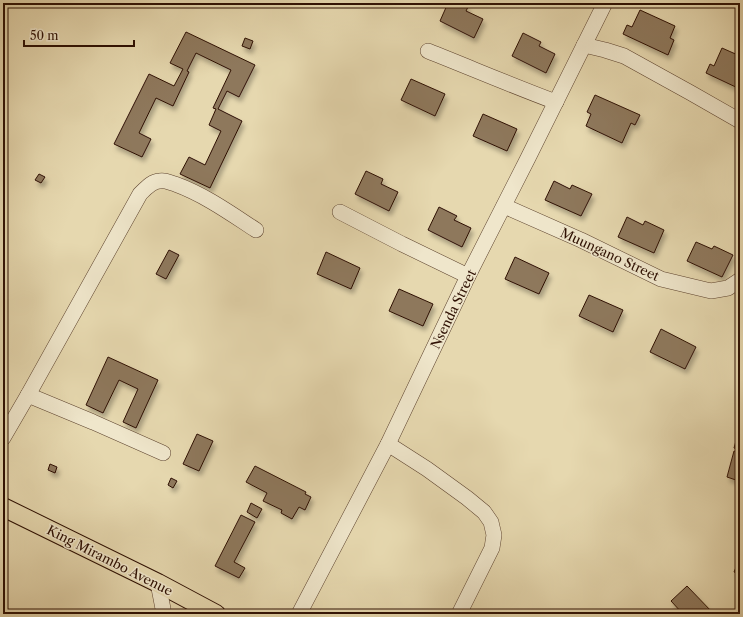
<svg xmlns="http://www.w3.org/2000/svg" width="743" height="617" font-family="'Libre Caslon Text',serif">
	<defs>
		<filter id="shadow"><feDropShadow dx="2.5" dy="4.5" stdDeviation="2" flood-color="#0004"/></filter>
	</defs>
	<rect width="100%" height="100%" fill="#e6d8af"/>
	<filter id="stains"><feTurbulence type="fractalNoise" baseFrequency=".005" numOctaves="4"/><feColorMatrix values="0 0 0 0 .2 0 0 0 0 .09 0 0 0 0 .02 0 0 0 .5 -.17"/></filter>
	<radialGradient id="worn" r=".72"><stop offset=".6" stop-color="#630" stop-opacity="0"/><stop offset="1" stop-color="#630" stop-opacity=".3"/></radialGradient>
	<!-- building -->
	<g fill="#8e785c" stroke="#2e1003" filter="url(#shadow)">
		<path d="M448 3H461L468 7 466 11 483 19 474 38 440 21Z"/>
		<path d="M640 10 675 26 670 38 674 40 668 55 623 34 627 25 632 27Z"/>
		<path d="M186 32 255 65 239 97 227 91 218 109 242 121 210 188 180 174 189 157 205 165 221 131 209 125 216 109 213 108 231 70 196 53 187 71 189 72 173 106 156 98 139 133 151 139 142 157 114 144 149 74 174 86 183 69 170 63Z"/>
		<path d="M523 33 541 42 539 46 555 54 546 73 512 56Z"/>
		<path d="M245 38 253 41 250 49 242 46Z"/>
		<path d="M722 48 740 56V89L706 73 710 64 714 66Z"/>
		<path d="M411 79 445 94 435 116 401 100Z"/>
		<path d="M595 95 640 115 635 125 631 123 622 143 586 126 591 114 587 112Z"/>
		<path d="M483 114 517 129 507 151 473 136Z"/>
		<path d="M366 171 383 179 381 184 398 192 389 211 355 194Z"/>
		<path d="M39 174 45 177 41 183 35 180Z"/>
		<path d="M554 181 570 189 572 185 592 194 581 216 545 200Z"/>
		<path d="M439 207 457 216 454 220 471 228 462 247 428 230Z"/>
		<path d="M627 217 643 225 645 221 664 230 654 253 618 237Z"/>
		<path d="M696 242 712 249 714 246 733 255 722 277 687 261Z"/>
		<path d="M169 250 179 255 166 279 156 274Z"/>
		<path d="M326 252 360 268 351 289 317 274Z"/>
		<path d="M515 257 549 273 539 294 505 279Z"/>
		<path d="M399 289 433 304 423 326 389 311Z"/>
		<path d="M589 295 623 310 613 332 579 316Z"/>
		<path d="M661 329 696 347 685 369 650 352Z"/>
		<path d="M108 357 158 380 136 428 123 422 138 389 119 380 103 413 86 405Z"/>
		<path d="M740 427V450L734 448Z"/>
		<path d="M197 434 213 441 199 471 183 464Z"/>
		<path d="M734 451 740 453 739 481 727 477Z"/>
		<path d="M50 464 57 467 55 473 48 470Z"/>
		<path d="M255 466 306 492 305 494 311 497 305 510 299 507 292 519 281 513 282 510 263 501 267 493 246 482Z"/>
		<path d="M171 478 177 481 173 488 168 485Z"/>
		<path d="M251 503 262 509 257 518 247 512Z"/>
		<path d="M241 515 255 522 234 562 245 568 239 578 215 566Z"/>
		<path d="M739 560H740V574L734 572Z"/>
		<path d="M687 586 713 613 712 614H683L671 601Z"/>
	</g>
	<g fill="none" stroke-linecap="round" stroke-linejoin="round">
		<defs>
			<g id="minor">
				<path d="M584 45 605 50 624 56 691 93 740 121"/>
				<path d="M428 51C471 68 513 86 556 102"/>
				<path d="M504 206 581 240 661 279 711 291 728 288 740 280"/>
				<path d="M340 212 402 244 468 276"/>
				<path d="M28 395 93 422 163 453"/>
				<path d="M3 438 28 395 140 194C146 188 152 181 160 181 166 180 170 183 175 184 205 195 230 213 256 230"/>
				<path d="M388 444 427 469 467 498 484 512 491 522 494 535 492 548 459 614"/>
				<path d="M158 583 164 614"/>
				<path d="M299 614 388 444 468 276 528 158 605 3"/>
			</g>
			<path id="major" d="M3 507 158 583 216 614"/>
		</defs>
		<!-- minor casing -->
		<use href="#minor" stroke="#5c422e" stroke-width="16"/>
		<!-- major casing -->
		<use href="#major" stroke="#2e1003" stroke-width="20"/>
		<!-- minor -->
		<use href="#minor" stroke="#efe6cb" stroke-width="15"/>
		<!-- major -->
		<use href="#major" stroke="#e6d8af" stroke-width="18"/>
	</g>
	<g text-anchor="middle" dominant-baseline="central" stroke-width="3" stroke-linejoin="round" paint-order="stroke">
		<!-- street labels -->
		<g font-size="13" fill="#2e1003" stroke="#efe6cb">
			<text transform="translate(610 254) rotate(25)">Muungano Street</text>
			<text transform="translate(453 309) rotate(-64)">Nsenda Street</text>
			<text transform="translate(110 560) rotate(27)">King Mirambo Avenue</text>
		</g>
	</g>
	<!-- margin -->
	<rect width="743" height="617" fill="none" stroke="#e6d8af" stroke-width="16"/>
	<rect x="4" y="4" width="735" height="609" fill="none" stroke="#2e1003" stroke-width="2"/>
	<rect x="8" y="8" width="727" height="601" fill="none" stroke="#2e1003"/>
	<!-- scale -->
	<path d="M24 40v6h110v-6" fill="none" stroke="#2e1003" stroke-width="2"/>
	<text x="30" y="40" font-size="12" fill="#2e1003" stroke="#efe6cb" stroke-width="3" paint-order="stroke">50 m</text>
	<rect width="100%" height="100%" filter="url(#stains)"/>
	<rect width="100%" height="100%" fill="url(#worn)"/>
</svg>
